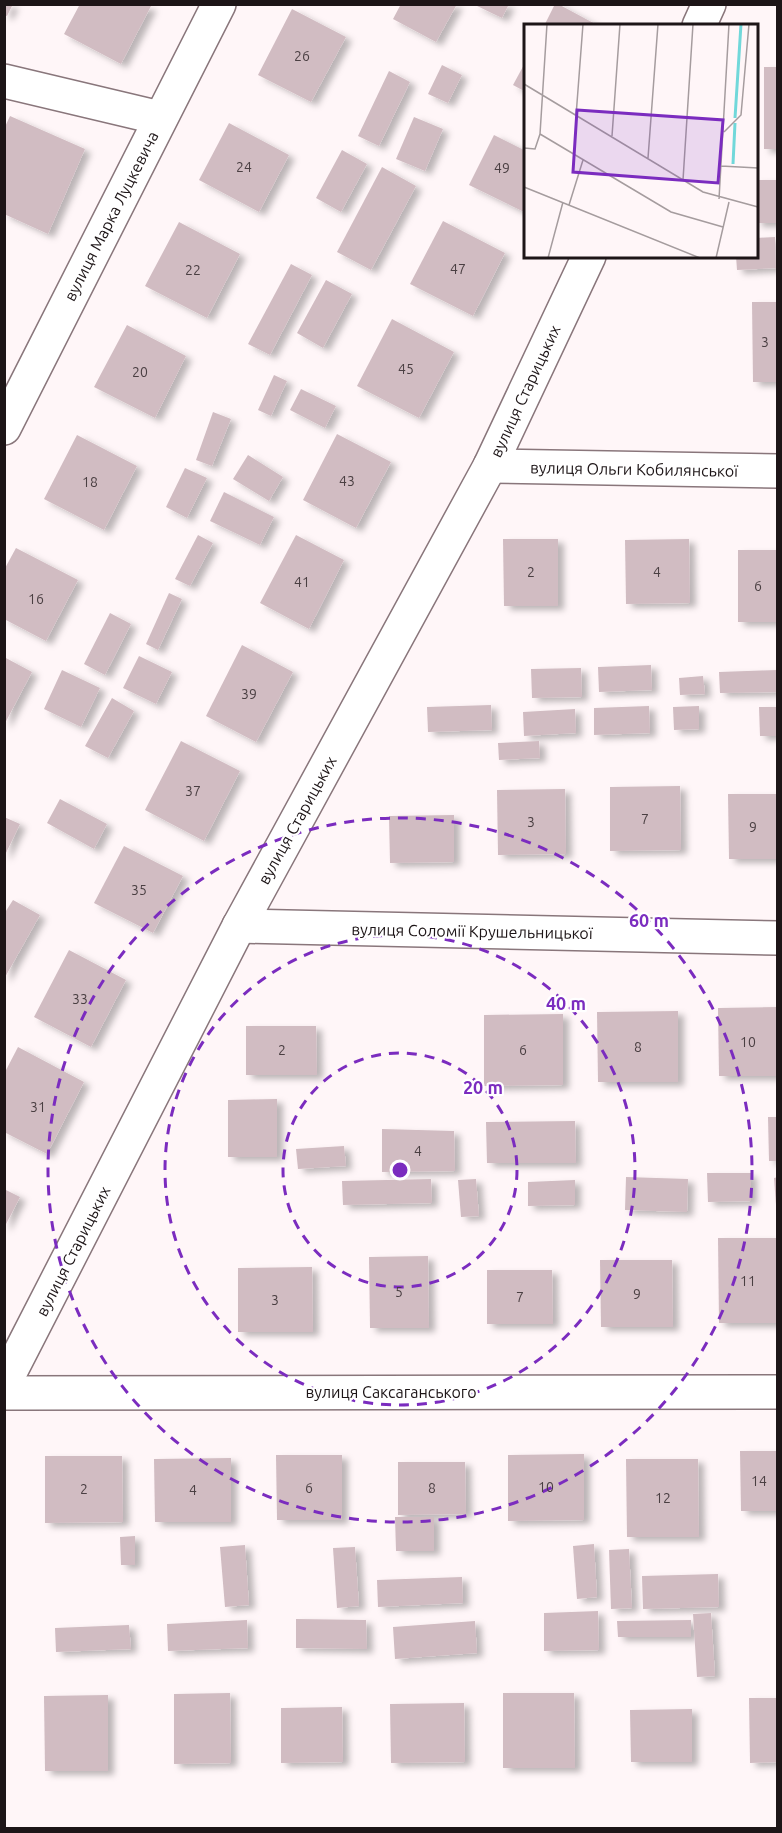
<svg xmlns="http://www.w3.org/2000/svg" width="782" height="1833" font-family="Ubuntu,sans-serif">
	<defs>
		<filter id="shadow"><feDropShadow dx="6" dy="4" stdDeviation="3" flood-color="#0004"/></filter>
	</defs>
	<rect width="100%" height="100%" fill="#fff6f8"/>
	<!-- building -->
	<g fill="#d1bcc2" filter="url(#shadow)">
		<path d="M4 4H13L7 16 4 15Z"/>
		<path d="M80 4 151 6 121 64 64 34Z"/>
		<path d="M401 4H457L436 42 393 19Z"/>
		<path d="M473 4H509L502 18Z"/>
		<path d="M555 4H558L599 26H544Z"/>
		<path d="M292 9 346 37 311 102 258 75Z"/>
		<path d="M526 61V92L513 85Z"/>
		<path d="M442 65 462 75 448 103 428 94Z"/>
		<rect x="764" y="67" width="14" height="82"/>
		<path d="M389 71 410 82 379 146 358 136Z"/>
		<path d="M10 116 85 149 48 234 4 214V129Z"/>
		<path d="M414 117 443 129 425 171 396 159Z"/>
		<path d="M229 123 289 155 259 212 199 180Z"/>
		<path d="M494 135 526 151V208L524 212 469 185Z"/>
		<path d="M342 150 367 164 341 212 316 198Z"/>
		<path d="M382 167 416 186 371 270 337 252Z"/>
		<rect x="756" y="180" width="22" height="43"/>
		<path d="M443 221 505 253 473 316 410 284Z"/>
		<path d="M179 222 240 254 207 318 145 286Z"/>
		<path d="M775 237 776 268 737 270 736 256H756V238Z"/>
		<path d="M291 264 312 275 270 355 248 344Z"/>
		<path d="M326 280 352 294 323 348 297 333Z"/>
		<path d="M752 302H778V382H753Z"/>
		<path d="M392 319 454 352 419 418 357 386Z"/>
		<path d="M127 325 186 356 155 418 94 387Z"/>
		<path d="M274 375 287 381 271 416 258 410Z"/>
		<path d="M301 389 336 406 325 428 290 410Z"/>
		<path d="M213 412 231 419 212 466 196 460Z"/>
		<path d="M337 434 391 462 356 528 303 500Z"/>
		<path d="M77 435 137 466 104 530 44 499Z"/>
		<path d="M248 455 283 477 269 501 233 479Z"/>
		<path d="M185 468 207 478 187 518 166 507Z"/>
		<path d="M224 492 274 517 260 545 210 521Z"/>
		<path d="M198 535 213 543 190 586 175 579Z"/>
		<path d="M296 535 344 560 309 629 260 603Z"/>
		<path d="M503 539H558V606H504Z"/>
		<path d="M689 539 690 603 626 604 625 540Z"/>
		<path d="M16 548 78 580 46 641 4 619V570Z"/>
		<rect x="738" y="550" width="40" height="72"/>
		<path d="M169 593 182 599 158 650 146 644Z"/>
		<path d="M110 613 131 624 105 675 84 664Z"/>
		<path d="M242 645 293 672 256 742 206 716Z"/>
		<path d="M139 656 172 672 156 704 123 688Z"/>
		<path d="M4 657 32 672 4 725Z"/>
		<path d="M651 665 652 690 599 692 598 667Z"/>
		<path d="M581 668 582 697 532 698 531 669Z"/>
		<path d="M62 670 100 688 81 727 44 709Z"/>
		<path d="M778 670V692L720 693 719 672Z"/>
		<path d="M703 676 705 694 680 695 679 678Z"/>
		<path d="M112 698 134 711 108 758 85 746Z"/>
		<path d="M491 705 492 730 428 732 427 707Z"/>
		<path d="M649 706 650 733 594 735V708Z"/>
		<path d="M699 706V729L674 730 673 707Z"/>
		<path d="M759 707H778V736H760Z"/>
		<path d="M575 709 576 733 524 736 523 712Z"/>
		<path d="M181 741 240 771 204 841 145 810Z"/>
		<path d="M539 741 540 758 499 760 498 743Z"/>
		<path d="M680 786 681 850 610 851V787Z"/>
		<path d="M565 789 566 854 498 855 497 790Z"/>
		<path d="M728 794H778V859H729Z"/>
		<path d="M60 799 107 824 94 849 47 823Z"/>
		<path d="M454 815V862L390 863 389 816Z"/>
		<path d="M4 817 20 824 4 857Z"/>
		<path d="M124 846 183 876 153 933 94 903Z"/>
		<path d="M13 900 40 915 4 979V914Z"/>
		<path d="M69 950 126 980 91 1047 34 1017Z"/>
		<path d="M778 1007V1076H719L718 1008Z"/>
		<path d="M678 1011V1082H598L597 1012Z"/>
		<path d="M563 1014V1085L484 1086V1015Z"/>
		<path d="M246 1026H316L317 1075H246Z"/>
		<path d="M18 1047 84 1082 47 1154 4 1132V1074Z"/>
		<path d="M277 1099V1157H228V1100Z"/>
		<path d="M768 1117H778V1161H769Z"/>
		<path d="M575 1121 576 1163H487L486 1122Z"/>
		<path d="M382 1129 454 1131 455 1171 382 1172Z"/>
		<path d="M344 1146 346 1166 298 1169 296 1149Z"/>
		<path d="M707 1173H751V1201L708 1202Z"/>
		<path d="M626 1177 688 1179 687 1212 625 1210Z"/>
		<path d="M778 1177V1205H776L774 1178Z"/>
		<path d="M431 1179 432 1203 343 1205 342 1181Z"/>
		<path d="M476 1179 479 1216 461 1217 458 1180Z"/>
		<path d="M575 1180V1205L528 1206V1182Z"/>
		<path d="M4 1189 20 1197 4 1228Z"/>
		<path d="M718 1238H778V1323H719Z"/>
		<path d="M428 1256 429 1328H370L369 1257Z"/>
		<path d="M600 1260H672L673 1327H601Z"/>
		<path d="M312 1267 313 1332H238V1268Z"/>
		<path d="M487 1270H552L553 1324H487Z"/>
		<path d="M740 1451H778V1511H741Z"/>
		<path d="M584 1454V1520L508 1521V1455Z"/>
		<path d="M276 1455H342V1520H277Z"/>
		<path d="M45 1456H122L123 1522 45 1523Z"/>
		<path d="M231 1458V1522H155L154 1459Z"/>
		<path d="M626 1459H698L699 1537H627Z"/>
		<path d="M398 1462H465L466 1514 398 1515Z"/>
		<path d="M395 1517H434V1551H396Z"/>
		<path d="M135 1536V1565H121L120 1537Z"/>
		<path d="M594 1544 597 1597 577 1599 573 1546Z"/>
		<path d="M245 1545 249 1605 225 1607 220 1547Z"/>
		<path d="M355 1547 359 1606 337 1608 333 1548Z"/>
		<path d="M629 1549 632 1608 611 1609 609 1550Z"/>
		<path d="M718 1574 719 1607 643 1609 642 1576Z"/>
		<path d="M462 1577 463 1603 378 1607 377 1580Z"/>
		<path d="M598 1611 599 1650 544 1651V1613Z"/>
		<path d="M711 1613 715 1676 697 1677 693 1614Z"/>
		<path d="M296 1619 366 1620 367 1649 296 1648Z"/>
		<path d="M247 1620 248 1648 168 1651 167 1624Z"/>
		<path d="M691 1620V1637H618L617 1621Z"/>
		<path d="M475 1621 477 1653 395 1659 393 1627Z"/>
		<path d="M129 1625 131 1649 56 1652 55 1628Z"/>
		<path d="M230 1693 231 1763 174 1764V1694Z"/>
		<path d="M503 1693H574L575 1768H503Z"/>
		<path d="M108 1695V1771H45L44 1696Z"/>
		<path d="M749 1698H778V1762L750 1763Z"/>
		<path d="M464 1703 465 1762 391 1763 390 1704Z"/>
		<path d="M342 1707 343 1762 281 1763V1708Z"/>
		<path d="M692 1709V1762H631L630 1710Z"/>
	</g>
	<g fill="none" stroke-linecap="round" stroke-linejoin="round">
		<defs>
			<g id="minor">
				<path d="M699 26 709 4"/>
				<path d="M4 81 160 118"/>
				<path d="M4 428 219 4"/>
				<path d="M490 466 778 471"/>
				<path d="M239 926 778 938"/>
				<path d="M4 1384 239 926 490 466 589 256"/>
				<path d="M4 1393 778 1392"/>
			</g>
		</defs>
		<!-- minor casing -->
		<use href="#minor" stroke="#89767b" stroke-width="36"/>
		<!-- minor -->
		<use href="#minor" stroke="#fff" stroke-width="33"/>
	</g>
	<!-- distance rings -->
	<g fill="none" stroke="#7b2cbf" stroke-width="3" stroke-dasharray="10 8">
		<circle cx="400" cy="1170" r="117"/>
		<circle cx="400" cy="1170" r="235"/>
		<circle cx="400" cy="1170" r="352"/>
	</g>
	<g text-anchor="middle" dominant-baseline="central" stroke-width="4.5" stroke-linejoin="round" paint-order="stroke">
		<!-- number labels -->
		<g font-size="14" fill="#4a3f42">
			<text x="302" y="56">26</text>
			<text x="244" y="167">24</text>
			<text x="502" y="168">49</text>
			<text x="458" y="269">47</text>
			<text x="193" y="270">22</text>
			<text x="765" y="342">3</text>
			<text x="406" y="369">45</text>
			<text x="140" y="372">20</text>
			<text x="347" y="481">43</text>
			<text x="90" y="482">18</text>
			<text x="531" y="572">2</text>
			<text x="657" y="572">4</text>
			<text x="302" y="582">41</text>
			<text x="758" y="586">6</text>
			<text x="36" y="599">16</text>
			<text x="249" y="694">39</text>
			<text x="193" y="791">37</text>
			<text x="645" y="819">7</text>
			<text x="531" y="822">3</text>
			<text x="753" y="827">9</text>
			<text x="139" y="890">35</text>
			<text x="80" y="999">33</text>
			<text x="748" y="1042">10</text>
			<text x="638" y="1047">8</text>
			<text x="282" y="1050">2</text>
			<text x="523" y="1050">6</text>
			<text x="38" y="1107">31</text>
			<text x="418" y="1151">4</text>
			<text x="748" y="1281">11</text>
			<text x="399" y="1292">5</text>
			<text x="637" y="1294">9</text>
			<text x="520" y="1297">7</text>
			<text x="275" y="1300">3</text>
			<text x="759" y="1481">14</text>
			<text x="546" y="1487">10</text>
			<text x="309" y="1488">6</text>
			<text x="432" y="1488">8</text>
			<text x="84" y="1489">2</text>
			<text x="193" y="1490">4</text>
			<text x="663" y="1498">12</text>
		</g>
		<!-- street labels -->
		<g font-size="16" fill="#1d1517" stroke="#fff">
			<text transform="translate(111 216) rotate(-63)">вулиця Марка Луцкевича</text>
			<text transform="translate(525 391) rotate(-65)">вулиця Старицьких</text>
			<text transform="translate(634 469) rotate(1)">вулиця Ольги Кобилянської</text>
			<text transform="translate(297 820) rotate(-61)">вулиця Старицьких</text>
			<text transform="translate(472 931) rotate(1)">вулиця Соломії Крушельницької</text>
			<text transform="translate(73 1251) rotate(-63)">вулиця Старицьких</text>
			<text x="391" y="1392">вулиця Саксаганського</text>
		</g>
	</g>
	<!-- overview -->
	<g transform="translate(524 24)">
		<rect width="234" height="234" fill="#fff6f8"/>
		<path fill="none" stroke="#71d8da" stroke-width="3" d="M211 94 217 0M209 140 211 99"/>
		<path fill="none" stroke="#a59c9e" stroke-width="1.5" d="M0 60 179 168 234 183M52 92 59 0M200 108 217 91 225 0M16 110 147 188 199 203M88 112 96 0M0 124 11 125 16 110 23 0M124 134 134 0M197 142 234 144M159 156 169 0M0 163 176 234M195 175 205 0M45 181 59 136M24 234 39 178M192 234 205 178"/>
		<path fill="#7b2cbf" fill-opacity="0.15" stroke="#7b2cbf" stroke-width="3" d="M53 86 199 96 194 159 49 148Z"/>
		<rect width="234" height="234" fill="none" stroke="#1d1517" stroke-width="3"/>
	</g>
	<circle cx="400" cy="1170" r="9" fill="#7b2cbf" stroke="#fff" stroke-width="3"/>
	<g font-size="18" text-anchor="middle" font-weight="bold" fill="#7b2cbf" stroke="#fff" stroke-width="4.5" stroke-linejoin="round" paint-order="stroke">
		<text x="649" y="927">60 m</text>
		<text x="566" y="1010">40 m</text>
		<text x="483" y="1094">20 m</text>
	</g>
	<!-- border -->
	<rect width="782" height="1833" fill="none" stroke="#1d1517" stroke-width="12"/>
</svg>
